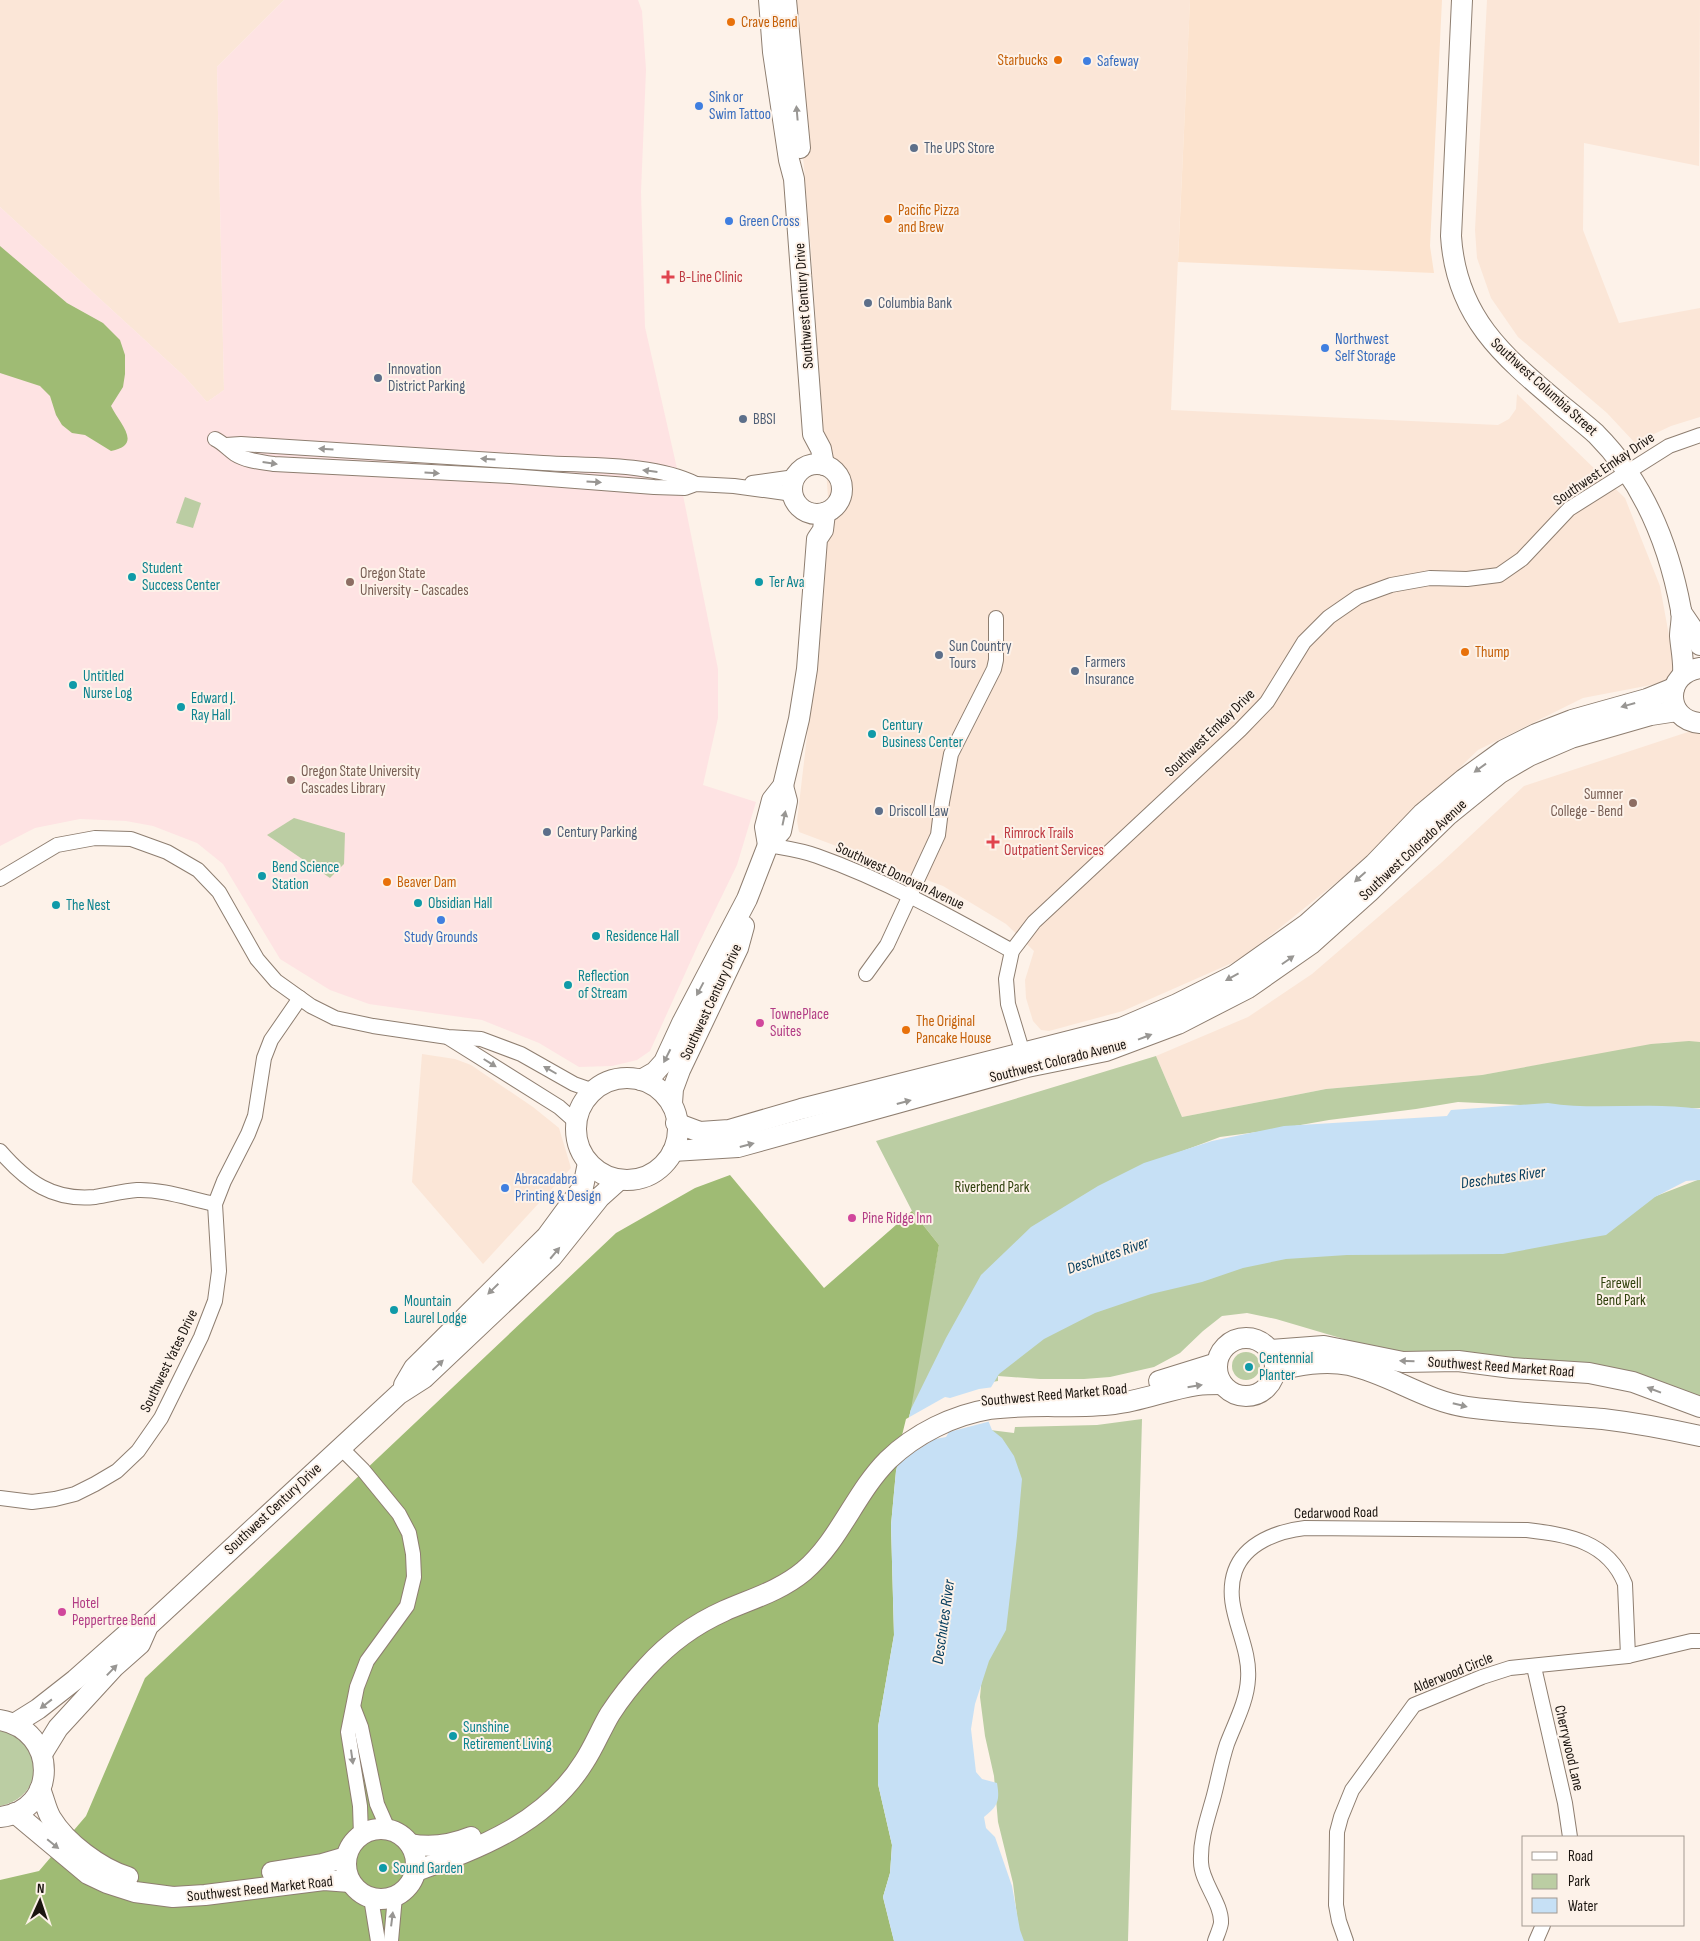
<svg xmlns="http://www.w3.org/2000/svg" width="1700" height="1941" font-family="'Sofia Sans Condensed',sans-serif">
	<rect width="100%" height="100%" fill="#fdf2e9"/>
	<!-- commercial -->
	<g fill="#fbe6d7">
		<path d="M0 0H284L217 67 224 390 207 402 184 376 0 207Z"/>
		<path d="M790 0H1190L1171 410 1498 425 1509 419 1516 409 1517 394 1625 498 1660 586 1677 680 1583 698 1478 750 1363 861 1241 959 1123 1011 1049 1031 1041 1030 1033 1021 1026 998 1025 980 1034 951 1006 924 943 886 799 832 797 821 824 593 828 498 811 252Z"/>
		<path d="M1487 0H1700L1699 166 1584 143 1583 230 1619 323 1700 308V417L1671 426 1635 443 1607 413 1518 337 1491 298 1477 258 1475 230Z"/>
		<path d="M1700 728V1042H1668L1482 1075 1326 1089 1182 1117 1156 1056 1248 1017 1312 974 1441 863 1524 786Z"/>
		<path d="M422 1054 455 1059 471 1065 533 1107 559 1128 571 1168 483 1264 412 1182Z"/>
	</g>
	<!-- built -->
	<path fill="#fce3ce" d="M1190 0H1442L1430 246 1434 273 1178 262Z"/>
	<!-- education -->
	<path fill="#fee3e3" d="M284 0H638L642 11 646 70 641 192 645 327 683 495 718 669V718L703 785 756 802 737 865 698 945 650 1051 637 1060 612 1066 579 1067 539 1043 482 1020 369 1004 330 990 280 959 223 864 197 843 153 826 126 821 80 819 35 828 0 846V207L184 376 207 402 224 390 217 67Z"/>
	<!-- green -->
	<g fill="#bbcda3">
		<path d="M185 497 201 503 193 528 176 523Z"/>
		<path d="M294 818 345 833 344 864 330 878 267 835Z"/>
		<path d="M1689 1041 1700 1042V1108L1640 1111 1458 1102 1416 1109 1329 1120 1272 1130 1220 1137 1172 1155 924 1403 908 1411 939 1245 912 1211 876 1141 1156 1056 1182 1117 1326 1089 1482 1075 1651 1044Z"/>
		<path d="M1700 1179V1399L1418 1356 1354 1342 1276 1319 1247 1313 1222 1316 1203 1331 1180 1353 1154 1367 1110 1377 1084 1379H1040L998 1376V1381L992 1382 1003 1350 1206 1265 1615 1212Z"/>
		<circle cx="1246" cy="1366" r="14"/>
		<path d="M1142 1419 1128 1941H1020L1013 1883 998 1822 994 1776 985 1736 980 1697 984 1654 990 1430 1014 1433 1015 1427 1097 1425Z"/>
		<path d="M0 1731C44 1733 48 1797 0 1806Z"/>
	</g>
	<!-- forest -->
	<g fill="#9fbb74">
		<path d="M0 246 67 303 103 323 120 340 125 355V374L123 387 111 406C119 423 144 445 111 451L85 435 72 433 62 425 56 415 50 396 40 386 0 373Z"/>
		<path d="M730 1175 824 1288 912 1211 939 1245 911 1409 896 1471 891 1525 894 1635 878 1727V1784L892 1845 890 1873 883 1897 894 1941H0V1880L39 1871 86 1816 145 1678 616 1233 695 1188Z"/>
	</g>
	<!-- water -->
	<path fill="#c6e0f5" d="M1548 1103C1599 1111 1649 1101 1700 1109V1180L1686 1181 1655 1197 1606 1235 1583 1239 1503 1254 1347 1255 1286 1259 1243 1268 1202 1282 1151 1294 1095 1313 1044 1339 999 1374 987 1394 986 1415 992 1430 1002 1438 1014 1456 1022 1479 1017 1536 1006 1630 989 1661 975 1704 971 1729 976 1772 982 1779 997 1783C1000 1801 998 1806 984 1817L986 1828 995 1837 1012 1886 1020 1930 1024 1941H894L883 1897 890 1873 892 1845 878 1784V1727L894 1635 891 1525 896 1471 911 1409 946 1338 981 1275 1031 1227 1098 1186 1144 1163 1212 1141 1284 1126 1447 1116 1451 1110Z"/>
	<!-- pier -->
	<path fill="#fdf2e9" d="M994 1387 990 1395 988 1415 991 1421 949 1432 946 1437 935 1439 911 1454 894 1468 906 1419 945 1397 950 1398 979 1389Z"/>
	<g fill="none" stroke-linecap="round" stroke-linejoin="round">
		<defs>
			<g id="street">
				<path d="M215 439C223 443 228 449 235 454 246 461 261 462 274 464L510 476 654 487 685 488 696 484 734 486 793 494"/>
				<path d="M226 445 241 444C341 450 442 456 543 463 591 466 654 463 696 484"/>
				<path d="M752 483 795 477"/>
				<path d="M768 845C784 848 801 850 817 856 885 880 949 916 1012 951"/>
				<path d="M0 879 57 845 95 838 131 839 167 852 198 870 219 892 257 959 276 981 311 1006 335 1018 373 1026 448 1037 481 1039 521 1054 574 1084 594 1091"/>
				<path d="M866 974 887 945 938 835 942 802 951 754 994 669 996 660V618"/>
				<path d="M449 1038 559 1107 576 1122"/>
				<path d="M1025 1060 1008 1004 1006 979 1012 951 1034 922 1240 730 1267 702 1304 642 1329 617 1358 597 1391 585 1430 578 1467 579 1499 575 1522 559 1569 509 1669 446 1700 435"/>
				<path d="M0 1151C27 1182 53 1201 95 1197 109 1195 123 1191 137 1190 163 1189 190 1199 215 1204"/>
				<path d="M340 1447 363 1470 399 1514 409 1533 413 1554 414 1577 407 1606 367 1661 357 1687 348 1732 360 1806 361 1835"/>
				<path d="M0 1498 32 1502 55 1499 75 1494 95 1484 117 1471 138 1451 161 1418 201 1337 215 1301 219 1271 215 1204 224 1181 248 1134 255 1116 264 1058 271 1040 300 998"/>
				<path d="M1534 1667 1565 1803 1570 1837"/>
				<path d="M354 1709 361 1727 377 1804 388 1829"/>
				<path d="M371 1898 378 1941"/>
				<path d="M391 1941 395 1896"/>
				<path d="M1215 1941C1217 1935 1220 1929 1221 1923 1222 1903 1201 1882 1201 1862 1200 1840 1207 1820 1213 1799 1218 1781 1221 1762 1227 1744 1235 1723 1247 1701 1248 1679 1251 1642 1222 1608 1235 1571 1245 1543 1278 1531 1305 1528L1527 1530C1568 1535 1608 1541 1625 1584L1628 1656"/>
				<path d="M1346 1941 1339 1921 1336 1905 1337 1832 1341 1817 1352 1790 1414 1705 1482 1677 1510 1668 1628 1656 1691 1641H1700"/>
				<path d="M1536 1941 1543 1925"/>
			</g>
			<g id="secondary">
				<path d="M769 0 773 52 789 160 794 179 813 434 821 449 824 465"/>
				<path d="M786 0 800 148"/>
				<path d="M1462 0 1451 236C1456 317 1503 356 1561 405 1573 415 1585 424 1596 434 1643 481 1669 545 1681 610 1683 618 1680 628 1680 636 1681 649 1684 661 1683 674"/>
				<circle cx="817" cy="489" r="25"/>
				<path d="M1681 612 1696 634 1700 645"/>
				<path d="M1700 668C1664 673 1664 720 1700 723"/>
				<path d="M768 845 765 827 772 800 783 786 799 719 807 669 817 539 823 530 825 513"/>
				<circle cx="627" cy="1129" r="51"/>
				<path d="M641 1080 655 1072 664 1062 682 1023 747 899 768 845 781 831 787 801 783 786"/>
				<path d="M672 1103 673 1089 680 1070 738 948 744 926"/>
				<path d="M676 1123 700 1132 729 1130 801 1109 1121 1028 1177 1004 1235 975 1307 924 1374 864 1422 814 1464 779 1504 750 1536 734 1572 720 1647 699 1674 688"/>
				<path d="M673 1151 738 1147 1027 1067 1106 1051 1178 1024 1248 988 1311 944 1369 892 1447 816 1500 773 1529 756 1571 738 1651 715 1677 711"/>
				<circle cx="1246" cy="1367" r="29"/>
				<path d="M1269 1350 1324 1346 1403 1362 1458 1361 1512 1368 1589 1373 1633 1382 1700 1407"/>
				<path d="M1274 1371C1299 1365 1324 1360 1349 1365 1390 1374 1425 1401 1467 1407 1512 1413 1558 1415 1603 1419 1636 1423 1668 1429 1700 1436"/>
				<path d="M1159 1381 1217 1363"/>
				<path d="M404 1385 414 1368 547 1236 583 1187 588 1163"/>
				<path d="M0 1720C58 1730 59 1811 0 1817"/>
				<path d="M14 1724 38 1709 75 1680 128 1633 148 1626"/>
				<path d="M42 1754 58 1728 114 1667 140 1644 148 1626 399 1394 424 1378 552 1257 600 1197 619 1180"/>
				<path d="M40 1789C44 1798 46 1810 51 1818 66 1843 101 1869 128 1877"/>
				<path d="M15 1813 88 1874 107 1883 135 1892 173 1897 205 1895 324 1880 350 1882"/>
				<circle cx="381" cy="1864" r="35"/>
				<path d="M410 1844C431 1848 451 1845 471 1837"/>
				<path d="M416 1871C480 1848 546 1823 584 1762 594 1747 601 1729 610 1714 621 1697 634 1681 647 1667 668 1644 695 1624 724 1611 751 1599 780 1591 804 1571 840 1540 855 1493 888 1460 915 1434 953 1415 990 1409 1031 1403 1073 1409 1114 1404 1142 1401 1169 1389 1197 1385 1205 1384 1214 1384 1222 1384"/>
				<path d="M272 1872 322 1864 346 1857"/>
			</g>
		</defs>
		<!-- street casing -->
		<use href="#street" stroke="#8e7e70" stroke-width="16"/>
		<!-- secondary casing -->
		<use href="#secondary" stroke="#8e7e70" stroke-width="22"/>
		<!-- street -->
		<use href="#street" stroke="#fff" stroke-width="14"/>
		<!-- secondary -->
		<use href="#secondary" stroke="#fff" stroke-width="20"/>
	</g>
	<!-- one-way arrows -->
	<defs><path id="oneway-solid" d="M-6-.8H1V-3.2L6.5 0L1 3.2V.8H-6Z" transform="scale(1.25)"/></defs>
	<g fill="#989693">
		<use href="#oneway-solid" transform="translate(797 113) rotate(-95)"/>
		<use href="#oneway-solid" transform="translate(326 449) rotate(-177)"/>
		<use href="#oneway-solid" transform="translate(488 459) rotate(-176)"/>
		<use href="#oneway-solid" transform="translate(270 463) rotate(8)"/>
		<use href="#oneway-solid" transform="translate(650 471) rotate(-173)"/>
		<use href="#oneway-solid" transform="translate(432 473) rotate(3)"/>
		<use href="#oneway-solid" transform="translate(594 482) rotate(4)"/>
		<use href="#oneway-solid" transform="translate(1628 705) rotate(164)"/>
		<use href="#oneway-solid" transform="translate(1480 768) rotate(144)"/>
		<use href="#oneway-solid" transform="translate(784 818) rotate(-78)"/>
		<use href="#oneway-solid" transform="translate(1360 877) rotate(138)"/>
		<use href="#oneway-solid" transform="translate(1288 960) rotate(-35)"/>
		<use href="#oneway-solid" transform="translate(1232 977) rotate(151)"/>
		<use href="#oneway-solid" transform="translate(700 989) rotate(118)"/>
		<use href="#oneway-solid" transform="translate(1145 1037) rotate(-21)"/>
		<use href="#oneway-solid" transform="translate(667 1056) rotate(117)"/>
		<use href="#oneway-solid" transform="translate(490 1063) rotate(32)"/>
		<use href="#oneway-solid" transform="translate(550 1070) rotate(-150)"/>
		<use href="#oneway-solid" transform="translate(904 1102) rotate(-15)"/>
		<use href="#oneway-solid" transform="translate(747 1145) rotate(-15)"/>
		<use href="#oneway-solid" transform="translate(555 1253) rotate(-50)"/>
		<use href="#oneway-solid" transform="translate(493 1289) rotate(136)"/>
		<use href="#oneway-solid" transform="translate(1407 1361) rotate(-179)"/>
		<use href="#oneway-solid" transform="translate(438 1365) rotate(-43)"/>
		<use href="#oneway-solid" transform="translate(1195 1386) rotate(-9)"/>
		<use href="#oneway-solid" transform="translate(1654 1390) rotate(-159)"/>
		<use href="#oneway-solid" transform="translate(1460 1405) rotate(14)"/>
		<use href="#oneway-solid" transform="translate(112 1670) rotate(-46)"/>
		<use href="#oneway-solid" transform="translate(46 1704) rotate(142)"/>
		<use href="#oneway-solid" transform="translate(352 1757) rotate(82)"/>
		<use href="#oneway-solid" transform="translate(53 1844) rotate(39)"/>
		<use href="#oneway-solid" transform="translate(392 1919) rotate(-83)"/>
	</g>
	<!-- markers -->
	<g fill="#e8710a" stroke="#fdf2e9" stroke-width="2">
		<circle cx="731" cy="22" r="5"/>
		<circle cx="1058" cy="60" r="5"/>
		<circle cx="888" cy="219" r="5"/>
		<circle cx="1465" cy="652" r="5"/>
		<circle cx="387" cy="882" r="5"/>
		<circle cx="906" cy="1030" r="5"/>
	</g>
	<g fill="#3f7fe0" stroke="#fdf2e9" stroke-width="2">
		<circle cx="1087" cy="61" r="5"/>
		<circle cx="699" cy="106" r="5"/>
		<circle cx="729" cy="221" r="5"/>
		<circle cx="1325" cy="348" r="5"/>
		<circle cx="441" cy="920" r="5"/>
		<circle cx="505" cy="1188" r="5"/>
	</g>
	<g fill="#5c6f8a" stroke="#fdf2e9" stroke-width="2">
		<circle cx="914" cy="148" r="5"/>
		<circle cx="868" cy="303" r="5"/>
		<circle cx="378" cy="378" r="5"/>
		<circle cx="743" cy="419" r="5"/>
		<circle cx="939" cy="655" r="5"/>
		<circle cx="1075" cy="671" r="5"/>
		<circle cx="879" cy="811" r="5"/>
		<circle cx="547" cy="832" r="5"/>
	</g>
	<g fill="#e0444e" stroke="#fdf2e9" stroke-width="2">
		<path d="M665.5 269.5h5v5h5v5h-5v5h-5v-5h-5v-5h5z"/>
		<path d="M990.5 834.5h5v5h5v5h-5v5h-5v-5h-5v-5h5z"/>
	</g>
	<g fill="#0f9aa8" stroke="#fdf2e9" stroke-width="2">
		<circle cx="132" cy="577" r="5"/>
		<circle cx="759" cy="582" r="5"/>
		<circle cx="73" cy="685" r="5"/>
		<circle cx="181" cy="707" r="5"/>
		<circle cx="872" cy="734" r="5"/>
		<circle cx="262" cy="876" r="5"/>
		<circle cx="418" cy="903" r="5"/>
		<circle cx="56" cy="905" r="5"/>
		<circle cx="596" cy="936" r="5"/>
		<circle cx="568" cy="985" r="5"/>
		<circle cx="394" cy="1310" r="5"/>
		<circle cx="1249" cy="1367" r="5"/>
		<circle cx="453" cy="1736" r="5"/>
		<circle cx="383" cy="1868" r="5"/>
	</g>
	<g fill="#8d6e63" stroke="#fdf2e9" stroke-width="2">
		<circle cx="350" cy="582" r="5"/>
		<circle cx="291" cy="780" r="5"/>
		<circle cx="1633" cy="803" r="5"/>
	</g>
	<g fill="#d1479c" stroke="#fdf2e9" stroke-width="2">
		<circle cx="760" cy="1023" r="5"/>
		<circle cx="852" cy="1218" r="5"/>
		<circle cx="62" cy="1612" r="5"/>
	</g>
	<g text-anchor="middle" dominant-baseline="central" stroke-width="4" stroke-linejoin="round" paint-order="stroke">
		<!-- food labels -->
		<g font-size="15" fill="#c56008" stroke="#fdf2e9" text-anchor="start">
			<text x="741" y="22">Crave Bend</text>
			<text x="1048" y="60" text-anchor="end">Starbucks</text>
			<text x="898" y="210">Pacific Pizza<tspan x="898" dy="17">and Brew</tspan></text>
			<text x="1475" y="652">Thump</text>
			<text x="397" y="882">Beaver Dam</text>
			<text x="916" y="1021">The Original<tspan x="916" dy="17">Pancake House</tspan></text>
		</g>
		<!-- shop labels -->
		<g font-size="15" fill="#366cbe" stroke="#fdf2e9" text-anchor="start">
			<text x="1097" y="61">Safeway</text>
			<text x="709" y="97">Sink or<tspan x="709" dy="17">Swim Tattoo</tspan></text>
			<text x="739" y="221">Green Cross</text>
			<text x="1335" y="339">Northwest<tspan x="1335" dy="17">Self Storage</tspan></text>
			<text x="441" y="937" text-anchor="middle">Study Grounds</text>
			<text x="515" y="1179">Abracadabra<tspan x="515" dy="17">Printing &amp; Design</tspan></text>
		</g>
		<!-- service labels -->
		<g font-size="15" fill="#4e5e75" stroke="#fdf2e9" text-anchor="start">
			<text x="924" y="148">The UPS Store</text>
			<text x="878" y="303">Columbia Bank</text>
			<text x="388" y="369">Innovation<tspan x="388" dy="17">District Parking</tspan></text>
			<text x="753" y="419">BBSI</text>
			<text x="949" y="646">Sun Country<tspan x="949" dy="17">Tours</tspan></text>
			<text x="1085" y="662">Farmers<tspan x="1085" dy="17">Insurance</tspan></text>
			<text x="889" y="811">Driscoll Law</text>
			<text x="557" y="832">Century Parking</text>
		</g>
		<!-- health labels -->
		<g font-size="15" fill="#be3a42" stroke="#fdf2e9" text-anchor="start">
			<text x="679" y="277">B-Line Clinic</text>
			<text x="1004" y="833">Rimrock Trails<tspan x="1004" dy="17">Outpatient Services</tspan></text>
		</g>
		<!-- street labels -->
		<g font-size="15" fill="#1b1510" stroke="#fdf2e9">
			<text transform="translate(804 306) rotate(-94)">Southwest Century Drive</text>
			<text transform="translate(1544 387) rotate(42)">Southwest Columbia Street</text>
			<text transform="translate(1604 469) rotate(-34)">Southwest Emkay Drive</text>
			<text transform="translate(1210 733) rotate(-44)">Southwest Emkay Drive</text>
			<text transform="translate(1413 850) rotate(-43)">Southwest Colorado Avenue</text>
			<text transform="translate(900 876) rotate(25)">Southwest Donovan Avenue</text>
			<text transform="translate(711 1002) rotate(-65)">Southwest Century Drive</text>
			<text transform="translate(1058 1061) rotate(-14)">Southwest Colorado Avenue</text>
			<text transform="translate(169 1361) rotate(-64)">Southwest Yates Drive</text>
			<text transform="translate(1501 1367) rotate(4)">Southwest Reed Market Road</text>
			<text transform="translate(1054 1395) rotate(-5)">Southwest Reed Market Road</text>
			<text transform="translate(273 1509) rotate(-43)">Southwest Century Drive</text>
			<text transform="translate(1336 1513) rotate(-1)">Cedarwood Road</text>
			<text transform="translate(1453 1673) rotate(-22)">Alderwood Circle</text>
			<text transform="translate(1569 1748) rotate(77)">Cherrywood Lane</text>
			<text transform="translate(260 1889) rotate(-6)">Southwest Reed Market Road</text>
		</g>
		<!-- culture labels -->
		<g font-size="15" fill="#0d838f" stroke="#fdf2e9" text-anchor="start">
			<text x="142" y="568">Student<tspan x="142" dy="17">Success Center</tspan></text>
			<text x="769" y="582">Ter Ava</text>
			<text x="83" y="676">Untitled<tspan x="83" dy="17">Nurse Log</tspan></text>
			<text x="191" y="698">Edward J.<tspan x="191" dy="17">Ray Hall</tspan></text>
			<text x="882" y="725">Century<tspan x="882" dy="17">Business Center</tspan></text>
			<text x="272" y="867">Bend Science<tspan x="272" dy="17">Station</tspan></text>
			<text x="428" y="903">Obsidian Hall</text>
			<text x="66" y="905">The Nest</text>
			<text x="606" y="936">Residence Hall</text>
			<text x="578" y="976">Reflection<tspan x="578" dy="17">of Stream</tspan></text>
			<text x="404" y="1301">Mountain<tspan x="404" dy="17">Laurel Lodge</tspan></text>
			<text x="1259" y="1358">Centennial<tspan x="1259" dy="17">Planter</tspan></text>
			<text x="463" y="1727">Sunshine<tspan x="463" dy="17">Retirement Living</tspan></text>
			<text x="393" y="1868">Sound Garden</text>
		</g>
		<!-- education labels -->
		<g font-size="15" fill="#785e54" stroke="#fdf2e9" text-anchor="start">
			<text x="360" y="573">Oregon State<tspan x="360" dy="17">University - Cascades</tspan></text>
			<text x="301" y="771">Oregon State University<tspan x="301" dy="17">Cascades Library</tspan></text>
			<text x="1623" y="794" text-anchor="end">Sumner<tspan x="1623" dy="17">College - Bend</tspan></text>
		</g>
		<!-- hotel labels -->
		<g font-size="15" fill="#b23c85" stroke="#fdf2e9" text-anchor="start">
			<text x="770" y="1014">TownePlace<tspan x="770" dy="17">Suites</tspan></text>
			<text x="862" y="1218">Pine Ridge Inn</text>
			<text x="72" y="1603">Hotel<tspan x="72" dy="17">Peppertree Bend</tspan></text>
		</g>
		<!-- park labels -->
		<g font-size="15" fill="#2f400c" stroke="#fdf2e9">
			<text x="992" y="1187">Riverbend Park</text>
			<text x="1621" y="1283">Farewell<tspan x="1621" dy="17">Bend Park</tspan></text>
		</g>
		<!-- water labels -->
		<g font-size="16" font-style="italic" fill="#023b5c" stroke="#fdf2e9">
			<text transform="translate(1503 1178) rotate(-8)">Deschutes River</text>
			<text transform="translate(1108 1256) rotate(-19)">Deschutes River</text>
			<text transform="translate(944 1622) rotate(-82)">Deschutes River</text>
		</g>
	</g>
	<!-- legend -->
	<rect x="1522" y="1836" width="162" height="90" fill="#fdf2e9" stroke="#a39a92"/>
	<rect x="1532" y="1852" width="25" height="8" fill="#ffffff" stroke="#a39a92"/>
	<text x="1568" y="1861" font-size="15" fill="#1b1510">Road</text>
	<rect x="1532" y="1874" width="25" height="15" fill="#bbcda3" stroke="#a39a92"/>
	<text x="1568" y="1886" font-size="15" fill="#1b1510">Park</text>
	<rect x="1532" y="1898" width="25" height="15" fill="#c6e0f5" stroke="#a39a92"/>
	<text x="1568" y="1911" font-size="15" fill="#1b1510">Water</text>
	<!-- north arrow -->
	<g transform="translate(40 1901) rotate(3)" stroke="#fdf2e9" stroke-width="4" paint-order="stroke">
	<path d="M0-4L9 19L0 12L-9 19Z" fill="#1b1510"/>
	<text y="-8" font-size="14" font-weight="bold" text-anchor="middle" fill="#1b1510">N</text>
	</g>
</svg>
